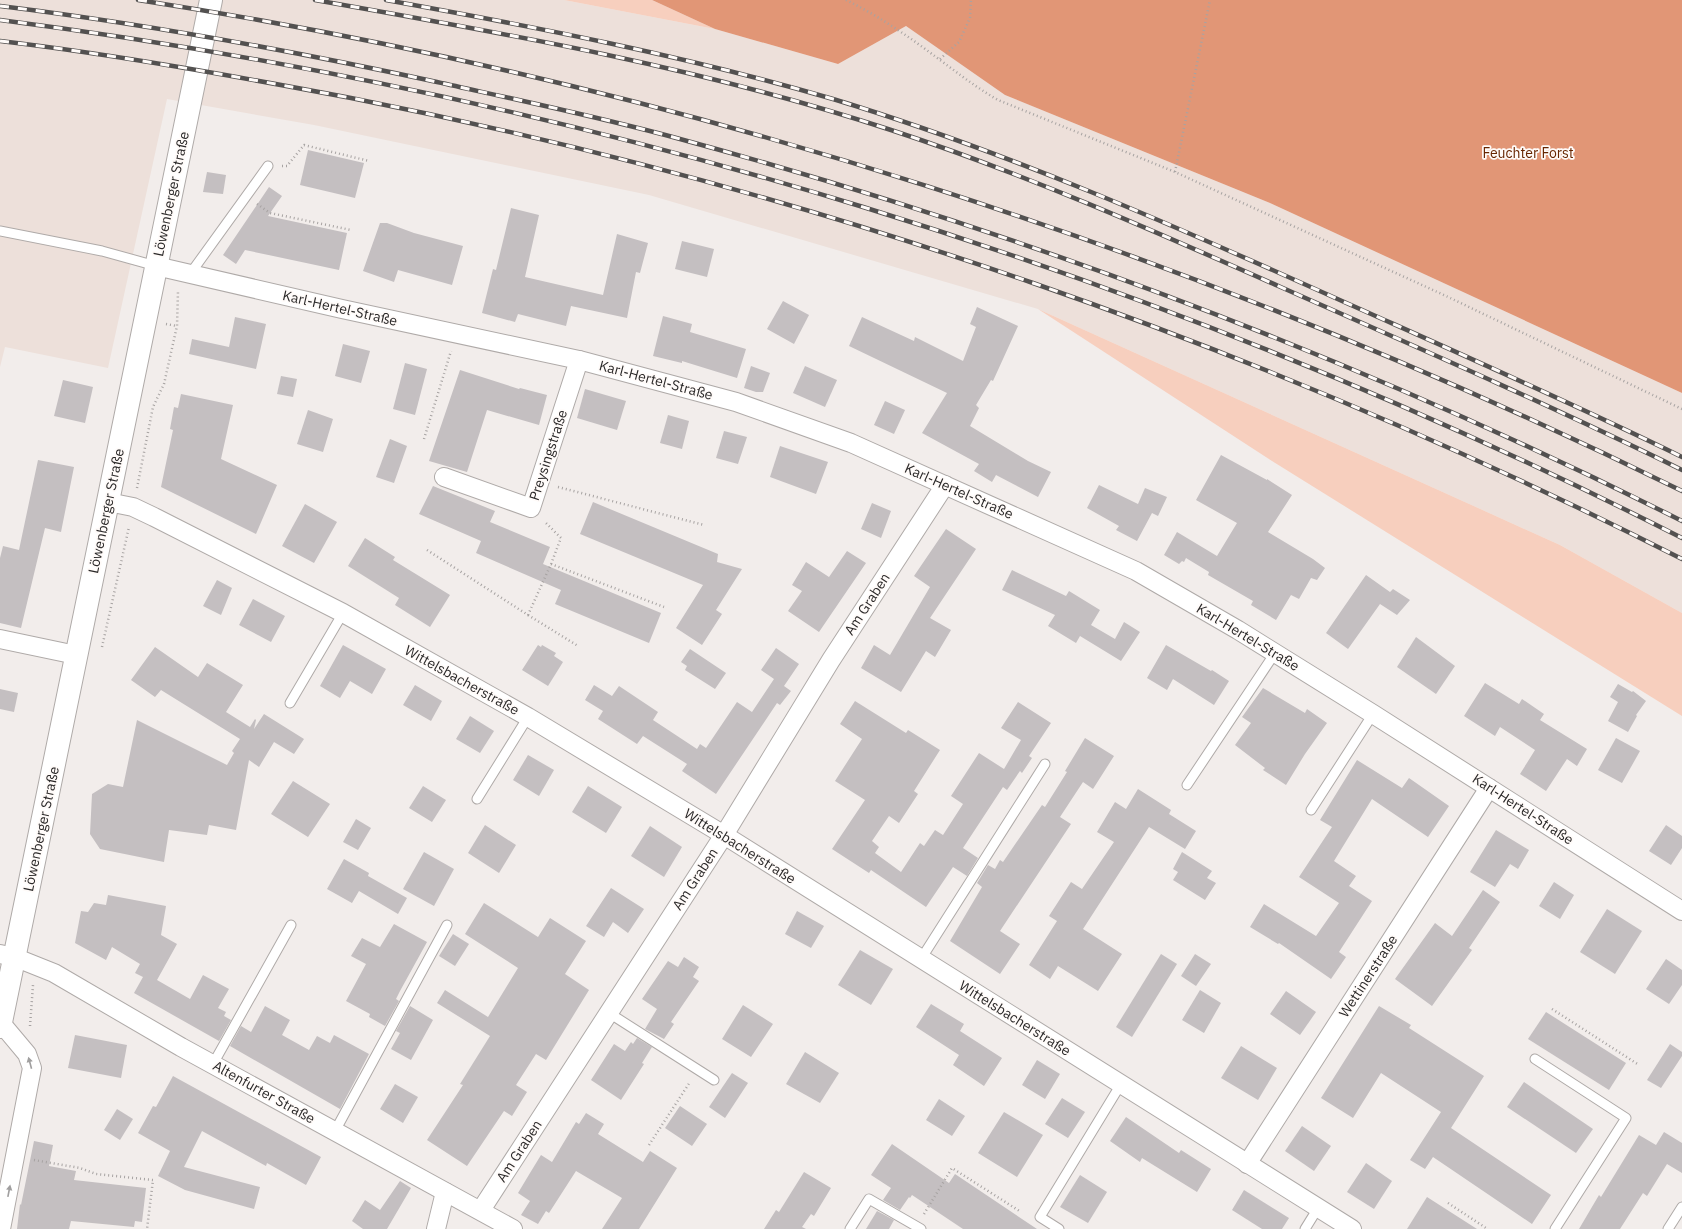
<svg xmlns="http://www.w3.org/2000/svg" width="1682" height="1229" font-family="'IBM Plex Sans',sans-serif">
	<rect width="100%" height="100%" fill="#f2edeb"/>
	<!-- built -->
	<path fill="#ede0da" d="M0 0H564L715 29 838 64 906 26 1005 95 1270 203 1682 393V613L1560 545 1038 309 649 195 314 125 167 99 108 368 5 347 0 367Z"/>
	<!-- green -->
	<g fill="#f7cfbe">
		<path d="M564 0H652L715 29Z"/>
		<path d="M1038 309 1560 545 1682 613V716L1272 461Z"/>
	</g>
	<!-- forest -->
	<path fill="#e19676" d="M652 0H1682V393L1270 203 1005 95 906 26 838 64 715 29Z"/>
	<!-- building -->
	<g fill="#c4bfc1">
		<path d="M308 150 364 163 355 198 300 185Z"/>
		<path d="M207 172 226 175 223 194 203 192Z"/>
		<path d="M269 187 282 196 268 216 347 233 339 270 245 250 236 264 223 255Z"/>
		<path d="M511 208 539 215 525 277 603 295 617 234 648 243 640 273 636 272 627 318 571 306 566 326 518 314 515 322 482 313 493 269 496 270Z"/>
		<path d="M380 223H387L414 233 463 246 452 285 398 270 394 282 363 271Z"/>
		<path d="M682 241 714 249 707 277 675 269Z"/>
		<path d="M783 301 809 315 794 344 767 329Z"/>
		<path d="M977 307 1018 326 993 381 991 380 976 405 979 408 970 426 1028 461 1051 472 1038 497 996 475 992 482 974 471 979 464 922 433 947 393 849 346 862 317 914 341 915 337 963 361 976 327 970 324Z"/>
		<path d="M663 316 692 324 690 332 746 349 737 378 682 361V363L653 356Z"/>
		<path d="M235 317 266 324 256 369 189 354 192 339 229 347Z"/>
		<path d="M343 344 370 351 361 383 335 376Z"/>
		<path d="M405 363 427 369 415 415 393 409Z"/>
		<path d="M751 366 770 373 763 392H756L744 388Z"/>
		<path d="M805 366 837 380 825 407 793 393Z"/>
		<path d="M460 370 519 389 520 388 547 395 539 425 487 410 467 472 429 461Z"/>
		<path d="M281 376 297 379 293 397 277 394Z"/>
		<path d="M63 380 93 387 85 423 54 416Z"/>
		<path d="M585 389 626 401 617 430 577 418Z"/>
		<path d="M181 394 233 405 221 459 277 485 256 534 161 487 173 430 170 429 174 407 178 408Z"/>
		<path d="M885 401 905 410 894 434 874 425Z"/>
		<path d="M308 410 333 419 323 452 297 444Z"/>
		<path d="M668 415 689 421 682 449 660 443Z"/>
		<path d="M724 431 747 437 738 464 716 458Z"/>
		<path d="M390 439 407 446 394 483 376 477Z"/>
		<path d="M780 446 828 462 816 494 770 477Z"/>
		<path d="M1221 455 1267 480V479L1292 495 1268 532 1313 559 1325 568 1317 580 1311 578 1299 599 1291 595 1276 620 1251 605 1253 601 1208 575 1209 572 1186 558 1184 562 1182 561 1179 564 1164 555 1177 532 1217 556 1237 523 1196 500Z"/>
		<path d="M38 460 74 467 61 532 45 528 21 628 0 623V558L3 546 19 550Z"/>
		<path d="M1099 485 1138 504 1145 488 1167 497 1158 516 1152 513 1137 541 1116 530 1119 526 1087 508Z"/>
		<path d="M433 486 495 511 490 522 550 547 543 564 661 613 649 643 555 604 561 590 476 553 481 541 419 514Z"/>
		<path d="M593 502 718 554 717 562 742 569 716 610 722 614 702 645 676 628 703 585 580 534Z"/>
		<path d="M872 503 891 511 881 538 861 529Z"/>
		<path d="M305 504 337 522 314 563 282 546Z"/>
		<path d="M946 529 976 549 930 618 951 630 935 657 926 651 901 692 861 668 874 645 890 655 930 587 914 576Z"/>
		<path d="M365 538 395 557 393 560 450 595 430 627 395 605 399 598 348 566Z"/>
		<path d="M847 551 866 563 819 632 788 611 802 591 792 585 806 562 829 577Z"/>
		<path d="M1012 570 1066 596 1069 591 1100 610 1091 625 1115 639 1124 622 1140 632 1121 661 1080 636 1076 643 1048 626 1055 615 1002 590Z"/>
		<path d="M1366 575 1390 592 1393 589 1410 600 1397 615 1380 604 1348 649 1326 633Z"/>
		<path d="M217 580 232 588 221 615 203 606Z"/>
		<path d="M253 599 285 616 271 642 239 625Z"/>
		<path d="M1416 637 1455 666 1436 694 1397 667Z"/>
		<path d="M343 645 386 669 372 694 350 681 340 698 320 686Z"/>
		<path d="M538 645 541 647 542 645 556 653 554 656 563 662 548 686 522 670Z"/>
		<path d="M1166 645 1211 671 1212 670 1229 681 1214 705 1173 679 1167 690 1147 678Z"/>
		<path d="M155 647 198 677 207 663 243 685 226 712 250 727 255 719 256 720 254 729 264 714 304 739 294 754 274 742 259 767 249 760 236 830 209 825 207 835 169 830 164 862 100 849 90 834 92 794 108 784 123 787 137 720 227 765 234 753 232 751 240 739 161 690 155 697 131 680Z"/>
		<path d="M776 648 799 664 784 686 791 691 780 705 777 703 716 794 682 771 687 764 643 736 637 744 598 719 603 711 585 700 594 685 612 696 619 686 658 712 653 720 697 749 700 744 706 748 737 702 752 712 774 679 761 670Z"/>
		<path d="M690 649 726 673 715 689 685 670 687 666 681 662Z"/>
		<path d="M1485 683 1519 704 1522 699 1544 714 1540 720 1587 749 1577 766 1567 759 1546 791 1520 774 1535 750 1500 727 1495 736 1464 716Z"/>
		<path d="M1618 684 1632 692 1633 691 1646 701 1636 715 1637 716 1628 732 1608 721 1618 702 1610 697Z"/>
		<path d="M415 685 442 701 431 721 403 705Z"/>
		<path d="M1263 688 1305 713 1307 709 1327 723 1305 754 1286 785 1263 770 1265 768 1235 745 1251 723 1242 717Z"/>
		<path d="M0 689 18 693 14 712 0 709Z"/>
		<path d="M855 701 906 733 908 730 940 750 914 791 918 794 899 823 889 816 872 841 879 847 875 853 901 872 920 843 924 846 935 830 943 835 963 804 951 796 979 753 1004 769 1021 740 1001 728 1018 702 1051 723 1029 756 1032 758 1022 773 1020 771 1007 790 1003 787 963 848 978 858 967 876 953 867 926 907 871 870 869 873 832 849 865 800 835 781 862 739 840 724Z"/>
		<path d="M470 716 494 731 480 753 456 739Z"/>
		<path d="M1085 738 1114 756 1093 789 1083 782 1060 817 1071 824 1000 931 1020 944 1000 974 950 941 982 887 977 883 988 865 995 869 1000 860 1003 862 1042 805 1045 807 1067 772 1065 771Z"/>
		<path d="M1616 738 1640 751 1622 783 1598 770Z"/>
		<path d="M528 755 554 770 539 796 513 780Z"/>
		<path d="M1357 760 1402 788 1409 778 1449 806 1428 837 1372 799 1334 861 1356 876 1349 886 1372 901 1339 952 1346 957 1331 979 1279 943 1278 944 1250 927 1264 904 1316 936 1339 903 1299 877 1332 827 1320 820Z"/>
		<path d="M293 781 330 804 308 837 271 814Z"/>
		<path d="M423 786 446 800 432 822 409 808Z"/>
		<path d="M588 786 622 807 606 833 572 812Z"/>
		<path d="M1138 789 1171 810 1169 814 1196 831 1185 849 1149 827 1083 929 1122 954 1098 991 1058 966 1050 979 1029 965 1057 921 1049 916 1071 882 1082 889 1114 842 1097 832 1115 802 1126 809Z"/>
		<path d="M356 819 371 828 358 850 343 842Z"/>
		<path d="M485 825 516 845 499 873 468 853Z"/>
		<path d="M1666 825 1682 836V848L1671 865 1649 851Z"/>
		<path d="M650 826 682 847 664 877 631 856Z"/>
		<path d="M1496 830 1529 850 1518 869 1510 864 1495 887 1470 872Z"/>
		<path d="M424 852 454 869 434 906 403 889Z"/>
		<path d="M1182 852 1212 871 1207 878 1216 883 1205 900 1173 880 1178 872 1173 869Z"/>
		<path d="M344 859 369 873 368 876 407 898 398 914 359 891 352 903 327 889Z"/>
		<path d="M1554 882 1574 895 1560 919 1539 906Z"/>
		<path d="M611 888 644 909 628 933 613 922 604 937 586 926Z"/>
		<path d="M1483 890 1500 902 1469 948 1472 950 1432 1006 1395 979 1435 923 1452 936Z"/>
		<path d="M108 895 166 906 161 935 177 944 157 980 190 999 203 975 229 989 218 1008 226 1012 224 1016 231 1020 219 1041 134 993 143 977 135 973 140 964 112 947 106 960 75 943 81 911 88 912 94 903 106 905Z"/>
		<path d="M484 903 538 937 550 918 586 941 565 974 589 990 546 1060 536 1054 516 1085 527 1092 512 1116 504 1111 467 1166 427 1140 463 1085 460 1084 490 1036 437 1003 445 990 488 1017 518 968 465 934Z"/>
		<path d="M1607 909 1642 931 1615 974 1580 952Z"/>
		<path d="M797 911 824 926 811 948 785 934Z"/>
		<path d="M394 924 427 942 400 991 396 999 399 1001 385 1026 369 1017 370 1014 346 1001 366 964 351 956 362 938 380 947Z"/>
		<path d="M453 934 469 944 455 966 439 956Z"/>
		<path d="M860 950 893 969 871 1005 838 985Z"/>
		<path d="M1161 954 1177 964 1132 1037 1116 1027Z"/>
		<path d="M1195 954 1211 964 1196 986 1181 976Z"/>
		<path d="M684 957 699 967 693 977 699 981 671 1022 674 1024 664 1039 645 1029 657 1009 642 999 668 961 678 967Z"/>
		<path d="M1666 959 1682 970V985L1669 1004 1646 989Z"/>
		<path d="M1200 990 1221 1003 1204 1033 1182 1020Z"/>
		<path d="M1286 991 1316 1012 1300 1035 1270 1014Z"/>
		<path d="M931 1004 964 1024 960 1031 1002 1058 984 1086 953 1065 959 1055 916 1027Z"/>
		<path d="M743 1005 773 1024 751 1057 722 1039Z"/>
		<path d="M265 1006 290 1020 282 1035 309 1050 317 1036 330 1043 334 1035 369 1054 340 1109 230 1046 241 1026 251 1032Z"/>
		<path d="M410 1006 433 1020 411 1060 391 1049 400 1033 396 1031Z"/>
		<path d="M1379 1006 1411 1025 1409 1028 1484 1076 1451 1128 1551 1195 1532 1224 1433 1157 1425 1169 1410 1160 1441 1112 1381 1073 1353 1118 1321 1098Z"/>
		<path d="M1546 1012 1626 1063 1609 1090 1528 1039Z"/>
		<path d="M75 1035 127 1045 121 1078 68 1068Z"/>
		<path d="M637 1038 652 1047 642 1063 644 1064 621 1100 591 1080 614 1044 625 1051 631 1042 633 1044Z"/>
		<path d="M1670 1044 1682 1052V1056L1661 1088 1647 1080Z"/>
		<path d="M1241 1046 1277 1068 1258 1100 1221 1078Z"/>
		<path d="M805 1052 839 1073 820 1103 786 1084Z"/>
		<path d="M1037 1060 1060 1074 1045 1099 1022 1085Z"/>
		<path d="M732 1073 748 1083 725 1118 709 1107Z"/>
		<path d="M173 1076 321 1157 306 1185 267 1163 266 1166 202 1131 184 1167 260 1187 254 1209 185 1190 158 1176 170 1151 138 1133 153 1106 156 1107Z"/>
		<path d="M1524 1082 1593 1129 1576 1153 1507 1107Z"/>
		<path d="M395 1084 418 1097 403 1123 380 1109Z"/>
		<path d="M1062 1098 1085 1112 1068 1138 1045 1124Z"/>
		<path d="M939 1099 965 1116 952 1136 926 1120Z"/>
		<path d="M680 1106 707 1124 692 1146 665 1128Z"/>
		<path d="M117 1109 133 1119 120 1140 104 1130Z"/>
		<path d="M1004 1112 1043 1135 1017 1177 978 1153Z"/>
		<path d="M586 1113 604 1124 598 1134 643 1162 650 1151 677 1168 639 1229H602L622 1198 576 1171 549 1213 546 1211 538 1224 521 1215 530 1201 518 1193 530 1173 541 1155 552 1162 576 1122 579 1124Z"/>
		<path d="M1126 1117 1179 1153 1181 1150 1211 1169 1197 1192 1142 1158 1140 1162 1110 1141Z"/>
		<path d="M1302 1126 1331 1146 1314 1171 1285 1151Z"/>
		<path d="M1664 1132 1682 1143V1173L1667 1164 1647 1196 1643 1193 1620 1229H1579L1599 1195 1601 1197 1639 1135 1656 1145Z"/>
		<path d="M34 1141 53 1145 49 1166 76 1171 74 1180 146 1188 142 1222 135 1221 134 1227 71 1221 69 1229H17L20 1204 21 1205Z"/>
		<path d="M892 1144 949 1183 955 1174 1037 1229H963L912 1195 910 1198 909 1197 900 1210 883 1200 891 1188 871 1175Z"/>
		<path d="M1366 1163 1392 1181 1374 1209 1347 1192Z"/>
		<path d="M804 1172 831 1188 814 1216 811 1214 802 1227 806 1229H764L776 1210 779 1212Z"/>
		<path d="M1080 1175 1107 1192 1088 1223 1060 1207Z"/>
		<path d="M400 1181 411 1188 387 1229H363L352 1221 365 1200 380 1210Z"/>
		<path d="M1244 1190 1289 1218 1282 1229H1262L1232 1210Z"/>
		<path d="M1427 1197 1477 1229H1407Z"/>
		<path d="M877 1211 894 1220 889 1229H866Z"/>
	</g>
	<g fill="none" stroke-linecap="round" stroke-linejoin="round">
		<defs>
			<g id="lane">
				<path d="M0 231 102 251 156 266"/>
				<path d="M190 274 268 166"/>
				<path d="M290 703 343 613"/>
				<path d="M1187 785 1275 653"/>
				<path d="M477 799 528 717"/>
				<path d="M1311 810 1373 714"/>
				<path d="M921 959 1045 764"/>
				<path d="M609 1013 714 1080"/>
				<path d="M1535 1059 1626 1118 1555 1229"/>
				<path d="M213 1064 291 925"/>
				<path d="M335 1131 447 925"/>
				<path d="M850 1229 869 1199 921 1229"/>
				<path d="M1059 1229 1040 1217 1121 1084"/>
				<path d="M1305 1229 1318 1208"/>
				<path d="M1668 1229 1682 1207"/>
			</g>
			<g id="street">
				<path d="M156 266 342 309 579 360 736 402 851 443 1136 571 1238 630 1373 714 1682 911"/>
				<path d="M444 477 531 508 579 360"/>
				<path d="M108 502 133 507 154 517 343 613 528 717 724 835 1352 1229"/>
				<path d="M0 639 76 655"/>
				<path d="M0 954 14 957 54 973 181 1047 513 1229"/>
				<path d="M1 1023 27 1054 32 1068 1 1229"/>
				<path d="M1247 1164 1489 788"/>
				<path d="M481 1210 724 835 831 660 945 485"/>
				<path d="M436 1229 445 1192"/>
			</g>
			<path id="secondary" d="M0 1027 211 0"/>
		</defs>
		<!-- lane casing -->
		<use href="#lane" stroke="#afaaa8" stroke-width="11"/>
		<!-- street casing -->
		<use href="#street" stroke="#afaaa8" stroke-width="20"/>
		<!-- secondary casing -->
		<use href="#secondary" stroke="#afaaa8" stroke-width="24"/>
		<!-- path -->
		<g stroke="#a7a3a2" stroke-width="2.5" stroke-dasharray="1 3" stroke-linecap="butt">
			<path d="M846 0C879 16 911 38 940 60 959 74 977 88 998 100L1175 172 1446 296 1682 409"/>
			<path d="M940 59 959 42 970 18 971 0"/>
			<path d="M282 166H287L304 145 369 161"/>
			<path d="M1175 172 1210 0"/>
			<path d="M257 204 270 213 351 230"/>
			<path d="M166 324 177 326"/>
			<path d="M424 439 451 351"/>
			<path d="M558 487 704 525"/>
			<path d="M137 488 153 407 164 384 177 326 178 291"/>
			<path d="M427 550 528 615 551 564 561 538 544 521"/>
			<path d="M551 564 664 607"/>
			<path d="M528 615 578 646"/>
			<path d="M102 647 129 527"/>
			<path d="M1552 1009 1639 1065"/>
			<path d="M30 1026 33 985"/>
			<path d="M649 1145 690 1082"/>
			<path d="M34 1160 80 1168 96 1174 153 1180 147 1229"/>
			<path d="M1448 1203 1486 1228"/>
			<path d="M924 1214 952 1168 1021 1212"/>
		</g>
		<!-- lane -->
		<use href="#lane" stroke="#fff" stroke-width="9"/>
		<!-- street -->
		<use href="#street" stroke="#fff" stroke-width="18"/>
		<!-- secondary -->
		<use href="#secondary" stroke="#fff" stroke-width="22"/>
		<defs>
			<g id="rail">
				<path d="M138 0C674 82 1196 252 1682 491"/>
				<path d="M315 0C509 34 703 68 891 130 1035 177 1172 239 1310 300 1435 355 1560 410 1682 470"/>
				<path d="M386 0C536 27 686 56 833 99 1008 152 1175 226 1342 301 1456 352 1570 402 1682 457"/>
				<path d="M0 6C147 24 293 51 437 82 518 100 600 117 680 139 1026 233 1362 360 1682 521"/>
				<path d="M0 20C584 95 1157 271 1682 538"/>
				<path d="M0 41C118 55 234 76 351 98 813 189 1262 346 1682 559"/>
			</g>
		</defs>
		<!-- rail casing -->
		<use href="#rail" stroke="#535150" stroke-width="4.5"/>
		<!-- rail -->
		<use href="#rail" stroke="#fffbf9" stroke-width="3" stroke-dasharray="9" stroke-linecap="butt"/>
	</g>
	<!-- one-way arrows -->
	<defs><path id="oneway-solid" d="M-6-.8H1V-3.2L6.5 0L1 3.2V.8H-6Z"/></defs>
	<g fill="#a09f9f">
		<use href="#oneway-solid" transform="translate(30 1063) rotate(-105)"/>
		<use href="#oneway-solid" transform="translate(9 1191) rotate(-79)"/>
	</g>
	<g text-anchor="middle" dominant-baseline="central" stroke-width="3.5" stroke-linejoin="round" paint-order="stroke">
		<!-- park labels -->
		<g font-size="14" fill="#672500" stroke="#fffbf9">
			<text x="1528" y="153">Feuchter Forst</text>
		</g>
		<!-- street labels -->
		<g font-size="14" fill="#2b2929" stroke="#fffbf9">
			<text transform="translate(171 194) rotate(-78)">Löwenberger Straße</text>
			<text transform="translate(340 308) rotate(13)">Karl-Hertel-Straße</text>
			<text transform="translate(656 380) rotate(15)">Karl-Hertel-Straße</text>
			<text transform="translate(548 455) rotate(-72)">Preysingstraße</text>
			<text transform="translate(959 491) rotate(24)">Karl-Hertel-Straße</text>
			<text transform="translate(106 511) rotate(-78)">Löwenberger Straße</text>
			<text transform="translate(867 604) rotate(-57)">Am Graben</text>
			<text transform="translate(1248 637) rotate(31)">Karl-Hertel-Straße</text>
			<text transform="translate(462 680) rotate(29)">Wittelsbacherstraße</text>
			<text transform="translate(1523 809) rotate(33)">Karl-Hertel-Straße</text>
			<text transform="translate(41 829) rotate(-78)">Löwenberger Straße</text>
			<text transform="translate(740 846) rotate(32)">Wittelsbacherstraße</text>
			<text transform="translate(695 879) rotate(-57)">Am Graben</text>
			<text transform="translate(1368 976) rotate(-57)">Wettinerstraße</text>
			<text transform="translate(1015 1018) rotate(32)">Wittelsbacherstraße</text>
			<text transform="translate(264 1092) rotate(29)">Altenfurter Straße</text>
			<text transform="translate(519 1151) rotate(-57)">Am Graben</text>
		</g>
	</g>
</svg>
